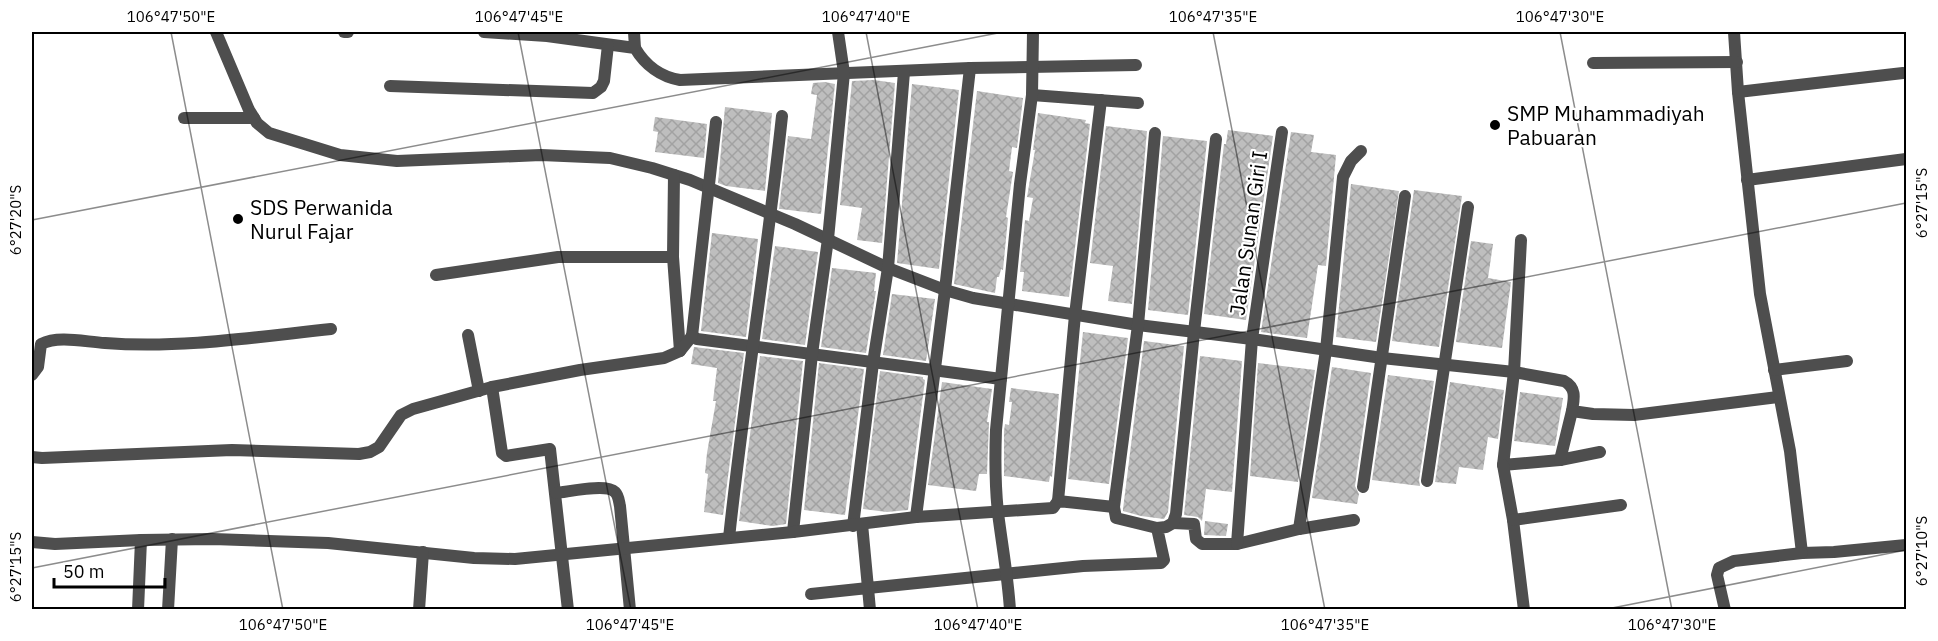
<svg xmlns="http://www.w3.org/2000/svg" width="1938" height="641" font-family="'IBM Plex Sans',sans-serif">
	<defs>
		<pattern id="building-cross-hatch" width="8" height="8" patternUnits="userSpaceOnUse" patternTransform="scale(1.5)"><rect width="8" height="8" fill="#bebebe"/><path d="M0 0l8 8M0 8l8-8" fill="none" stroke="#a2a2a2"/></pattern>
	</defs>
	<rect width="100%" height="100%" fill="#fff"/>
	<!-- building -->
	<g fill="url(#building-cross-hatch)">
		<path d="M874 80 895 83 882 243 857 240 862 208 840 205 852 81Z"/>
		<path d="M825 82 835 84 821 214 781 209H779L788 136 811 139 817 95 811 94 813 83Z"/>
		<path d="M912 84 959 90 939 269 897 263Z"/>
		<path d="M977 91 1023 98 1017 148 1012 147 1009 171 1013 172 1006 217 1008 218 1003 270 1001 269 999 277H997L995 293 954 284Z"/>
		<path d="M725 107 772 113 765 191 726 186 718 183Z"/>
		<path d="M1038 113 1086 120 1085 123 1090 124 1069 297 1022 291 1024 272H1020L1025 220 1029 221 1033 198 1027 197 1035 150H1033Z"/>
		<path d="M655 117 707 124 704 158 655 152 658 132 653 131Z"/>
		<path d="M1106 126 1147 131 1132 304 1108 301 1113 266 1090 263Z"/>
		<path d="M1228 130 1273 136 1246 320 1204 314 1224 144H1226Z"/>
		<path d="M1291 132 1314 135 1311 152 1336 155 1326 266 1318 265 1307 338 1261 332Z"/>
		<path d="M1163 136 1207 141 1188 315 1148 310Z"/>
		<path d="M1351 184 1399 191 1376 342 1336 337Z"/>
		<path d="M1414 190 1462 196 1439 347 1392 341Z"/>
		<path d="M712 233 758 239 746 337 701 331Z"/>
		<path d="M1471 241 1493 244 1488 278 1511 282 1502 348 1456 342Z"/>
		<path d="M775 246 818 252 805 345 762 339Z"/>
		<path d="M832 268 876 273 874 291H876L866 353 821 347Z"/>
		<path d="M892 294 935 299 926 361 883 355Z"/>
		<path d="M1083 332 1128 338 1109 484 1068 479Z"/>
		<path d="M1144 341 1184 346 1168 512 1164 519 1141 516 1123 511V509Z"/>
		<path d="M694 347 744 353 723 515 704 512 708 474 705 473 707 453 716 401H713L717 368 691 364Z"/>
		<path d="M760 356 803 361 786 524 773 526 739 521Z"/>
		<path d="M1200 356 1242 361 1232 492 1206 489 1202 521 1198 517 1184 515Z"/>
		<path d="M819 363 864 369 845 515 804 510Z"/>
		<path d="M1258 363 1315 370 1298 482 1250 476Z"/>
		<path d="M1332 367 1371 373 1355 486 1359 494 1357 504 1312 498Z"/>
		<path d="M880 371 923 377V379L925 380 908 510 887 512 863 509Z"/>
		<path d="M1388 375 1434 381 1419 480 1420 486 1372 480Z"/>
		<path d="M942 382 992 389 987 422H989L987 474H979L976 491 928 485Z"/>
		<path d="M1450 382 1504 390 1498 439 1488 437 1483 470 1459 467 1456 484 1435 482Z"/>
		<path d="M1011 388 1059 394 1052 477 1050 476 1049 482 1004 476V431L1005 424 1009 425 1012 402H1009Z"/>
		<path d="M1520 392 1563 398 1555 446 1514 441Z"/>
		<path d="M1205 521 1228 524 1226 536 1204 535Z"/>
	</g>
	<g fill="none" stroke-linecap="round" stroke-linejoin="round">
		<!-- minor -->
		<g stroke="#4e4e4e" stroke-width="12">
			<path d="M216 32 249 110 257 123 269 133 340 155 397 161 541 155 610 158 652 168 690 180 795 224 888 268 945 290 973 298 1138 325 1252 339 1382 358 1514 372 1564 381C1577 388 1574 399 1572 411L1593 414 1634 415 1778 397"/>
			<path d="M344 32H348"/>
			<path d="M484 32 547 36 635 48C645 65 661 77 680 80L970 68 1136 65"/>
			<path d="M634 32 635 48"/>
			<path d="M1734 32 1738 92 1760 294 1790 451 1802 553 1834 552 1906 545"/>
			<path d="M1593 63 1737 62"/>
			<path d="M390 86 593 93 601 87 604 81 608 45"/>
			<path d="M1738 92 1903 73"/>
			<path d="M1032 95 1138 103"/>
			<path d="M184 118H254"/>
			<path d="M1155 133 1138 325 1114 507 1116 518 1157 528"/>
			<path d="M1747 180 1906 159"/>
			<path d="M1521 240 1514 372 1503 465 1560 460 1600 452"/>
			<path d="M673 257 680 351"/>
			<path d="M436 275 558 257H673L674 175"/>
			<path d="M468 335 479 391"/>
			<path d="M692 336 697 339 1001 379"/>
			<path d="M692 336 716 122"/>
			<path d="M1774 370 1847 361"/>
			<path d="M32 375 38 367 41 344C59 335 85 342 105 343 179 349 256 337 331 329"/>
			<path d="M492 387 502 453 506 456 550 449 568 610"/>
			<path d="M32 457 42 458 232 450 359 454 370 452 379 447 401 415 413 409 492 387 580 370 664 358 680 351 692 336"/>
			<path d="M1560 460 1572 411"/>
			<path d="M1503 465 1513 520 1524 610"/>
			<path d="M1427 481 1468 207"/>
			<path d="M1363 487 1405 196"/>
			<path d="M556 493C568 492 606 483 615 492 619 496 619 502 620 506L630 610"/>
			<path d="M1058 501 1075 315 1101 100"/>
			<path d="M916 517 945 290 970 68"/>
			<path d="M1513 520 1621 505"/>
			<path d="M1173 523 1194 524 1196 539 1202 544H1237L1299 529 1354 520"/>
			<path d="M862 524 868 588 1083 566 1161 563 1164 560 1157 528 1166 527 1173 523 1176 514 1194 332 1216 139"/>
			<path d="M853 526 873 363 888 268 904 72"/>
			<path d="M1299 529 1326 350 1343 177 1351 161 1361 151"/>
			<path d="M793 532 812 354 828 239 844 73 838 32"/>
			<path d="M729 538C744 397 767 257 782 116"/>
			<path d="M32 542 55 544 141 540 213 539 328 543 474 558 515 559 793 532 916 517 1053 508 1058 501 1114 507"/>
			<path d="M1237 544 1252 339 1282 132"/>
			<path d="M811 594 868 588 870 610"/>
			<path d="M138 610 141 540"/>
			<path d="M168 610 172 539"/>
			<path d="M419 610 423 552"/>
			<path d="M1010 610C1008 577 1002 545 998 513 995 485 995 457 996 430L1020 184 1032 95 1033 32"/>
			<path d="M1725 610 1717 575 1719 568 1734 561 1802 553"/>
		</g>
	</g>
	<!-- ticks -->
	<path fill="none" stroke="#000" stroke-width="1.5" stroke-opacity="0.45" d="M171 32 283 610M518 32 631 610M866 32 978 610M1213 32 1325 610M1560 32 1672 610M32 220 1003 32M32 568 1906 203M1602 610 1906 550"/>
	<!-- markers -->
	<g fill="#000" stroke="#fff" stroke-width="2">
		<circle cx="1495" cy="125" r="6"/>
		<circle cx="238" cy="219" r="6"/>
	</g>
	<g text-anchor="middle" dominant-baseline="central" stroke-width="4.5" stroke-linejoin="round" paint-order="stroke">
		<!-- poi labels -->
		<g font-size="21" fill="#000" stroke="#fff" text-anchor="start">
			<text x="1507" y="113">SMP Muhammadiyah<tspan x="1507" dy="24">Pabuaran</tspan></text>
			<text x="250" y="207">SDS Perwanida<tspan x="250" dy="24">Nurul Fajar</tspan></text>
		</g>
		<!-- street labels -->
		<g font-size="21" fill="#000" stroke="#fff">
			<text transform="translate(1248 233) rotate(-82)">Jalan Sunan Giri I</text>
		</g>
	</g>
	<!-- border -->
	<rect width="1938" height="641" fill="none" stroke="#ffffff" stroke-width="66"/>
	<!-- scale -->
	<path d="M54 578v9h111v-9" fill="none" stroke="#000000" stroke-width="3"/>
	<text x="63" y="578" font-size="18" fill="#000000" stroke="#ffffff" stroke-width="4.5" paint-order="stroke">50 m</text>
	<rect x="33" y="33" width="1872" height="575" fill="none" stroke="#000" stroke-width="2"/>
	<g font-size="15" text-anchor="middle" fill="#000">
		<text x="171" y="22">106°47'50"E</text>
		<text x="519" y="22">106°47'45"E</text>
		<text x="866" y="22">106°47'40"E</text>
		<text x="1213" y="22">106°47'35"E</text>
		<text x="1560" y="22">106°47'30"E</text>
		<text transform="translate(1922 203) rotate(-90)" y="5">6°27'15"S</text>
		<text transform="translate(16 220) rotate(-90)" y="5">6°27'20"S</text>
		<text transform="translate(1922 551) rotate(-90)" y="5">6°27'10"S</text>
		<text transform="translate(16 567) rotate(-90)" y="5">6°27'15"S</text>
		<text x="283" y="630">106°47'50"E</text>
		<text x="630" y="630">106°47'45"E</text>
		<text x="978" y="630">106°47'40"E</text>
		<text x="1325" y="630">106°47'35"E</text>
		<text x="1672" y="630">106°47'30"E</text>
	</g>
</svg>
